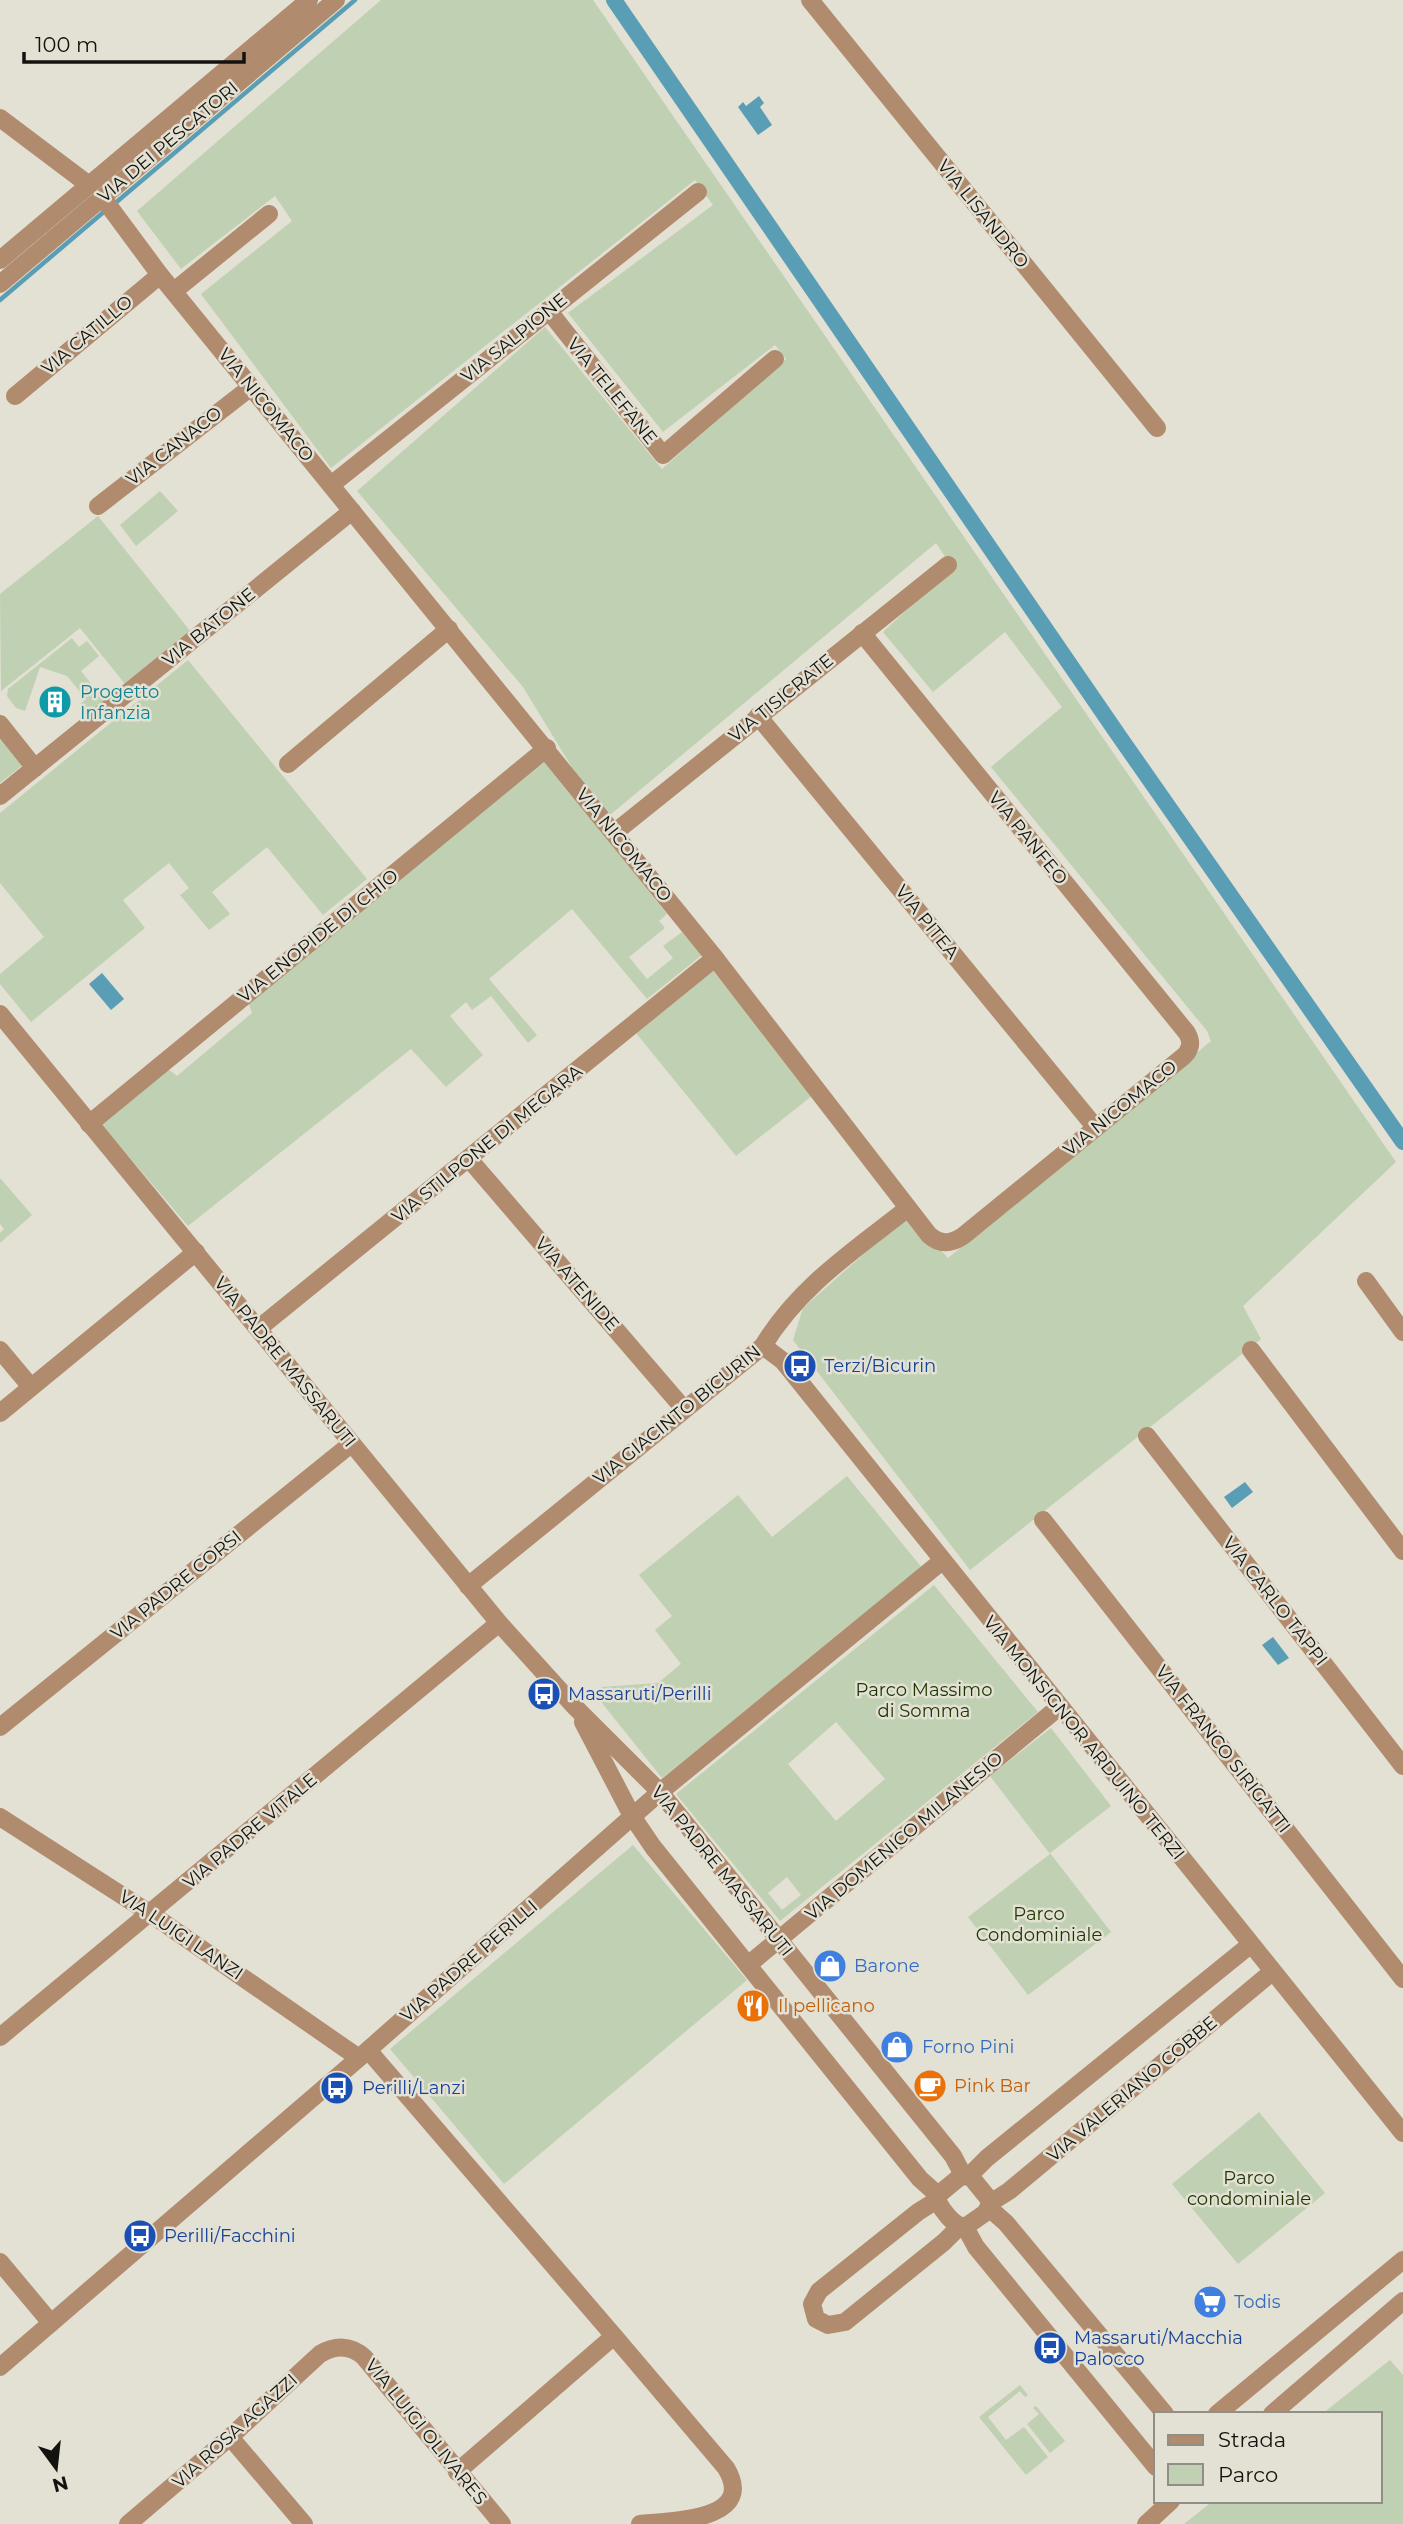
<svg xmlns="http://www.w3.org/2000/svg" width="1403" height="2524" font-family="Montserrat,sans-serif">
	<rect width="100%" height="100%" fill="#e3e0d4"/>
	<!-- green -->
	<g fill="#bfd1b2" fill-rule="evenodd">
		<path d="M381 0H593L1396 1162 1243 1306 1261 1339 970 1570 793 1340 803 1308 902 1220 912 1219 948 1258 1211 1041 1207 1031 991 767 1062 707 1005 632 933 692 883 632 952 567 936 543 604 820 523 687 357 491 545 327 662 469 786 359 775 345 663 432 568 313 713 205 695 180 331 468 201 294 292 221 275 196 181 269 137 211Z"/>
		<path d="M160 491 178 511 136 546 120 525Z"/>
		<path d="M98 516 191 632 125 684 80 628 1 691 0 594Z"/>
		<path d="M72 638 79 647 87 641 99 656 81 671 105 701 88 714 80 704 86 699 67 676 40 667 25 711 16 708 7 696 8 689Z"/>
		<path d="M188 660 367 879 323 915 267 847 212 892 230 914 209 930 180 895 189 888 169 863 123 900 145 928 31 1022 0 984V974L44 937 0 883V813Z"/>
		<path d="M0 736 23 765 0 783Z"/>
		<path d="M546 761 667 914 659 921 665 928 629 957 647 979 673 958 663 946 682 932 702 955 647 999 572 909 489 979 537 1035 528 1043 491 996 472 1010 466 1002 450 1016 483 1055 446 1087 411 1049 188 1226 100 1123 168 1069 177 1076 252 1013 248 1002Z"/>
		<path d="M713 971 813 1095 736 1156 636 1033Z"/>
		<path d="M0 1178 32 1215 0 1243V1233L4 1229 0 1224Z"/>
		<path d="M847 1476 923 1569 662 1778 594 1693 602 1687 658 1683 681 1664 655 1630 672 1616 639 1575 738 1495 772 1537Z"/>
		<path d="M934 1585 1038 1712 780 1921 676 1794ZM836 1722 885 1779 836 1821 788 1764ZM787 1877 801 1895 782 1910 768 1893Z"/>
		<path d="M1051 1728 1111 1806 1050 1853 1111 1932 1028 1995 968 1917 1050 1854 990 1776Z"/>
		<path d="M633 1845 747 1980 504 2184 390 2049Z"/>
		<path d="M1259 2112 1325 2193 1238 2264 1172 2184Z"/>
		<path d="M1390 2360 1403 2375V2524H1184L1213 2501H1380V2414H1322Z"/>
		<path d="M1020 2385 1028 2395 1025 2397 1020 2391 988 2417 1006 2440 1024 2427 1048 2457 1026 2475 979 2417Z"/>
		<path d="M1036 2406 1065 2441 1050 2453 1027 2424 1039 2414 1033 2408Z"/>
	</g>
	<!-- water -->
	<g fill="#5a9eb5">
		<path d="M759 96 764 103 760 107 772 125 758 135 738 107 743 102 746 106Z"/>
		<path d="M102 973 124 999 111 1010 89 984Z"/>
		<path d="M1245 1482 1253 1492 1232 1508 1224 1497Z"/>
		<path d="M1273 1637 1289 1658 1278 1665 1262 1645Z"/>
	</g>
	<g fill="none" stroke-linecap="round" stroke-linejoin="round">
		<!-- stream -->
		<g stroke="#5a9eb5" stroke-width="4.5">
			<path d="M113 205 355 0"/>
			<path d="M0 300 106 210"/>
		</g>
		<!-- canal -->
		<path stroke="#5a9eb5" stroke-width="16" d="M614 0 1119 736 1403 1142"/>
		<!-- minor -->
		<g stroke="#b18b6e" stroke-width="18">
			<path d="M810 0 1157 428"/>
			<path d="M0 118 89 185"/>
			<path d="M103 198 160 275 715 958 929 1235C940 1245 951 1244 963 1236L1184 1056C1191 1049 1192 1042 1187 1033L862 633"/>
			<path d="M0 260 309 0"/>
			<path d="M174 291 269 214"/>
			<path d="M548 310 663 455 775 359"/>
			<path d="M15 396 160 275"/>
			<path d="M331 485 698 192"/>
			<path d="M98 506 251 387"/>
			<path d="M758 716 1096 1128"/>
			<path d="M0 724 35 768"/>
			<path d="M288 764 449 629"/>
			<path d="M0 796 352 511"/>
			<path d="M614 833 948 565"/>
			<path d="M0 1014 499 1623 575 1707 660 1792 953 2156 963 2175"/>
			<path d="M89 1124 547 748"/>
			<path d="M469 1159 684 1409"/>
			<path d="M1366 1281 1403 1332"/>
			<path d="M259 1328 715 958"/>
			<path d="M763 1346 783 1361 1403 2133"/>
			<path d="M0 1350 31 1387"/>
			<path d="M1251 1350 1403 1551"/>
			<path d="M0 1413 196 1252"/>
			<path d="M1147 1436 1403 1766"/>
			<path d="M1043 1520 1403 1979"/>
			<path d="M468 1586 763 1346C799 1286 855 1250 908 1208"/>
			<path d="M583 1722 632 1816 653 1847 920 2179 938 2195"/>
			<path d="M0 1727 351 1444"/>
			<path d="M0 1817 151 1914 359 2058"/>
			<path d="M748 1965 1059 1707"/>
			<path d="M0 2037 499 1623"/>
			<path d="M368 2050 614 2336 457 2472"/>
			<path d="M969 2176 987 2158 1250 1945"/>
			<path d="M938 2195 961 2176 971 2177 988 2198 990 2205 985 2213 965 2227"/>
			<path d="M938 2195 937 2200C942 2210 953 2226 965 2227"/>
			<path d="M937 2200 918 2212 819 2291 812 2304 816 2319 828 2325 845 2322 944 2242 959 2227"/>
			<path d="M990 2203 1009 2191 1272 1972"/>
			<path d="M989 2208 1006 2223 1165 2414"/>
			<path d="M965 2227 976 2247 1156 2467"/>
			<path d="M0 2262 51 2323"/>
			<path d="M614 2336 726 2468C758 2521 670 2521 640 2524"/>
			<path d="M0 2367 359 2058 660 1792 942 1561"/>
			<path d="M1217 2414 1403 2260"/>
			<path d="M230 2437 304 2524"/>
			<path d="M128 2524 230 2437 320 2354C335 2345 351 2345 364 2357L502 2524"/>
		</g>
		<!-- tertiary -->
		<g stroke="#b18b6e" stroke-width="18">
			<path d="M0 284 336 0"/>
			<path d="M1272 2414 1403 2301"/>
			<path d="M1146 2524 1171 2501"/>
		</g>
	</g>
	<!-- icons -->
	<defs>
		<symbol id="building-disc" viewBox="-11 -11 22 22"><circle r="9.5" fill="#0f9aa8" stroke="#e3e0d4"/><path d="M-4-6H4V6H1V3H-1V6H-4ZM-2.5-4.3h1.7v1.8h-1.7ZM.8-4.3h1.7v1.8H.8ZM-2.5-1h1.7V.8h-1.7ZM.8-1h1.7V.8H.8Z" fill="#fff"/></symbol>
		<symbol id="bus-disc" viewBox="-11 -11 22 22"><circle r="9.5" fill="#1a4fb4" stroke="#e3e0d4"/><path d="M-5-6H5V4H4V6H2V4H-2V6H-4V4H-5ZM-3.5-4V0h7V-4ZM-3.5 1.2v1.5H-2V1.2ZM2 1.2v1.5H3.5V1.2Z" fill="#fff"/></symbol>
		<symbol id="shop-disc" viewBox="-11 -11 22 22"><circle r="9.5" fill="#3f7fe0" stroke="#e3e0d4"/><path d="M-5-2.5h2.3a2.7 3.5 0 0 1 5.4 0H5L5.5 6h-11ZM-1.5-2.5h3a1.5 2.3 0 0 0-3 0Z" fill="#fff"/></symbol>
		<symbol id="restaurant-disc" viewBox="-11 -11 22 22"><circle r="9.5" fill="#e8710a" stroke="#e3e0d4"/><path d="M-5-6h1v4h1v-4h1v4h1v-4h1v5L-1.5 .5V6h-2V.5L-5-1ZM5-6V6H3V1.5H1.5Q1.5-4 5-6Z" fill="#fff"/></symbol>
		<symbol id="cafe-disc" viewBox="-11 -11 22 22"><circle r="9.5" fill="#e8710a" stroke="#e3e0d4"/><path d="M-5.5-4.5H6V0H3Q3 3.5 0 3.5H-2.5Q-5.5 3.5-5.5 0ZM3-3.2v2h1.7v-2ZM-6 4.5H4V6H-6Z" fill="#fff"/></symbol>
		<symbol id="supermarket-disc" viewBox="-11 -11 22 22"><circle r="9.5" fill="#3f7fe0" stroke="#e3e0d4"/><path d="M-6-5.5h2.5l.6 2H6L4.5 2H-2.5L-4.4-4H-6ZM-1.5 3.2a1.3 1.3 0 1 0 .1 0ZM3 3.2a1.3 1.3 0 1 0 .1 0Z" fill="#fff"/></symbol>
	</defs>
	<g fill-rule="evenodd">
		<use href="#building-disc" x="36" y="683" width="38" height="38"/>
		<use href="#bus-disc" x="781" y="1347" width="38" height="38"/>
		<use href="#bus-disc" x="525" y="1675" width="38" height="38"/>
		<use href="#shop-disc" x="811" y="1947" width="38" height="38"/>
		<use href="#restaurant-disc" x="734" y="1987" width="38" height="38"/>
		<use href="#shop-disc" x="878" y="2028" width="38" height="38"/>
		<use href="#cafe-disc" x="911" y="2067" width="38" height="38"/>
		<use href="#bus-disc" x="318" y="2069" width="38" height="38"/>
		<use href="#bus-disc" x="121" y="2217" width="38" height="38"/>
		<use href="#supermarket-disc" x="1191" y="2283" width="38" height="38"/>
		<use href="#bus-disc" x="1031" y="2329" width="38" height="38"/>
	</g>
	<g text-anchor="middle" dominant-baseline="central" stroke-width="5" stroke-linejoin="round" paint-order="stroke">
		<!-- street labels -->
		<g font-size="18" fill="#13120e" stroke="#e3e0d4">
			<text transform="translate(168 142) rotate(-40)">VIA DEI PESCATORI</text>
			<text transform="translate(983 214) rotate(51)">VIA LISANDRO</text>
			<text transform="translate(87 335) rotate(-40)">VIA CATILLO</text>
			<text transform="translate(514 338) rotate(-39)">VIA SALPIONE</text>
			<text transform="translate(612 391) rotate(51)">VIA TELEFANE</text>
			<text transform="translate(266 405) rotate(51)">VIA NICOMACO</text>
			<text transform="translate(174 446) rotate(-38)">VIA CANACO</text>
			<text transform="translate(209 627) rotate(-39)">VIA BATONE</text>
			<text transform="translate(781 698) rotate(-39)">VIA TISICRATE</text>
			<text transform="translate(1028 838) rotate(51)">VIA PANFEO</text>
			<text transform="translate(624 845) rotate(51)">VIA NICOMACO</text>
			<text transform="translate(927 922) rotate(51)">VIA PITEA</text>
			<text transform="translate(318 936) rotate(-39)">VIA ENOPIDE DI CHIO</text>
			<text transform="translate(1120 1108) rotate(-39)">VIA NICOMACO</text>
			<text transform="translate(487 1144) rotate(-39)">VIA STILPONE DI MEGARA</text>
			<text transform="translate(577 1284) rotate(49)">VIA ATENIDE</text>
			<text transform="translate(285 1362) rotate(51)">VIA PADRE MASSARUTI</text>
			<text transform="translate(677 1415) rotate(-39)">VIA GIACINTO BICURIN</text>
			<text transform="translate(176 1585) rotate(-39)">VIA PADRE CORSI</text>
			<text transform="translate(1275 1601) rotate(52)">VIA CARLO TAPPI</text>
			<text transform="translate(1084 1738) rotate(51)">VIA MONSIGNOR ARDUINO TERZI</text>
			<text transform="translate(1223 1749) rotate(52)">VIA FRANCO SIRIGATTI</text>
			<text transform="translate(250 1831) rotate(-40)">VIA PADRE VITALE</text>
			<text transform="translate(904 1836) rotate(-40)">VIA DOMENICO MILANESIO</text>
			<text transform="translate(722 1871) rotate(51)">VIA PADRE MASSARUTI</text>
			<text transform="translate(181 1935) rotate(34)">VIA LUIGI LANZI</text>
			<text transform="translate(469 1961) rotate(-41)">VIA PADRE PERILLI</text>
			<text transform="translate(1132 2089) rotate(-40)">VIA VALERIANO COBBE</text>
			<text transform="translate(235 2431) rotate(-42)">VIA ROSA AGAZZI</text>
			<text transform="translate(426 2432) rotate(51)">VIA LUIGI OLIVARES</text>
		</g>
		<!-- culture labels -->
		<g font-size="18" fill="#0d838f" stroke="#e3e0d4" text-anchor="start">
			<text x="80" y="692">Progetto<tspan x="80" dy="21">Infanzia</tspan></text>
		</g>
		<!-- transit labels -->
		<g font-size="18" fill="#164399" stroke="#e3e0d4" text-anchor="start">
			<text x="824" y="1366">Terzi/Bicurin</text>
			<text x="568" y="1694">Massaruti/Perilli</text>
			<text x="362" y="2088">Perilli/Lanzi</text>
			<text x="164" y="2236">Perilli/Facchini</text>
			<text x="1074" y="2338">Massaruti/Macchia<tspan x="1074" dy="21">Palocco</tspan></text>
		</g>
		<!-- park labels -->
		<g font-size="18" fill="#1d3700" stroke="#e3e0d4">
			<text x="924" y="1690">Parco Massimo<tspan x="924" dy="21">di Somma</tspan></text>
			<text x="1039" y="1914">Parco<tspan x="1039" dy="21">Condominiale</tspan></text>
			<text x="1249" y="2178">Parco<tspan x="1249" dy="21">condominiale</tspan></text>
		</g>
		<!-- shop labels -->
		<g font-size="18" fill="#366cbe" stroke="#e3e0d4" text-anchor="start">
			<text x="854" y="1966">Barone</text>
			<text x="922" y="2047">Forno Pini</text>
			<text x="1234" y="2302">Todis</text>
		</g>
		<!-- food labels -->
		<g font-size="18" fill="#c56008" stroke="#e3e0d4" text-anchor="start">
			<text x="778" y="2006">Il pellicano</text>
			<text x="954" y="2086">Pink Bar</text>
		</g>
	</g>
	<!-- legend -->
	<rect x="1154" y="2412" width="228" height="91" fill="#e3e0d4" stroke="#908e85" stroke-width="2"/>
	<rect x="1168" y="2435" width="35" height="10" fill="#b18b6e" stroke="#908e85" stroke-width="2"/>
	<text x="1218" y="2447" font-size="21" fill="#13120e">Strada</text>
	<rect x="1168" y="2464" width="35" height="21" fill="#bfd1b2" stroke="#908e85" stroke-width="2"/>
	<text x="1218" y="2482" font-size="21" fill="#13120e">Parco</text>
	<!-- north arrow -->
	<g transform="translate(56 2468) rotate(165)" stroke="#e3e0d4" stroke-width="5" paint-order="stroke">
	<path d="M0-5L12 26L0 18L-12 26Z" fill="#13120e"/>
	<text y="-10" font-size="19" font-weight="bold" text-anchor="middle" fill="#13120e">N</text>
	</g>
	<!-- scale -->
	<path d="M24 52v10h220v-10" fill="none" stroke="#13120e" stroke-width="3.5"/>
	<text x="35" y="52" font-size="21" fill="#13120e" stroke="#e3e0d4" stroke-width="5" paint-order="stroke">100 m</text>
</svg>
